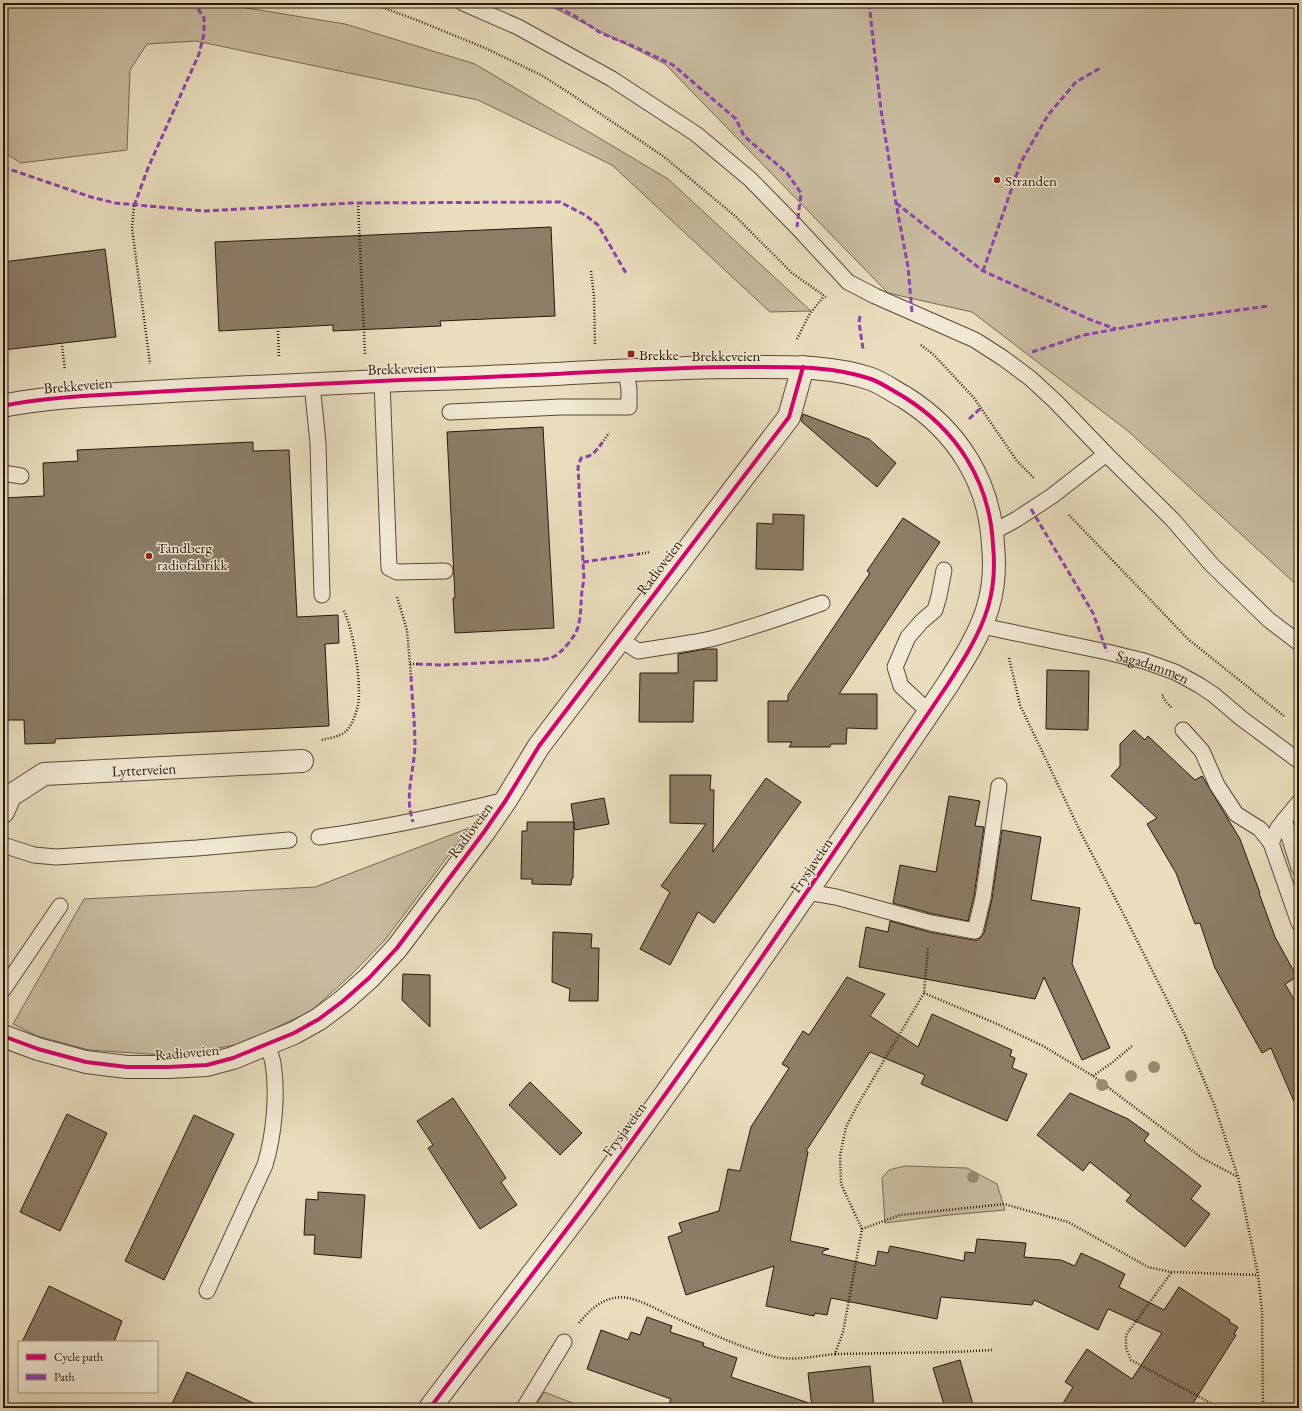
<svg xmlns="http://www.w3.org/2000/svg" width="1302" height="1411" font-family="'EB Garamond',serif">
	<rect width="100%" height="100%" fill="#e9ddbd"/>
	<filter id="stains"><feTurbulence type="fractalNoise" baseFrequency=".005" numOctaves="4"/><feColorMatrix values="0 0 0 0 .2 0 0 0 0 .09 0 0 0 0 .02 0 0 0 .5 -.17"/></filter>
	<radialGradient id="worn" r=".72"><stop offset=".6" stop-color="#630" stop-opacity="0"/><stop offset="1" stop-color="#630" stop-opacity=".3"/></radialGradient>
	<!-- green -->
	<g fill="#c8bb9f" stroke="#786854">
		<path d="M3 3H216L345 24 475 64 668 179 811 311 770 312 612 165 478 100 196 41 147 44 130 70 127 150 21 163 3 152Z"/>
		<path d="M544 3H1299V587L1128 431 972 312 888 293 665 64Z"/>
		<path d="M469 828 385 940 351 975 311 1011 244 1043 179 1056 89 1050 37 1036 13 1024 84 899 315 887Z"/>
		<path d="M905 1166 967 1168 997 1184 1005 1210 949 1215 885 1223 882 1178 889 1170Z"/>
		<path d="M544 1392 586 1408H534Z"/>
	</g>
	<!-- building -->
	<g fill="#8c7d67" stroke="#27160a">
		<path d="M551 227 555 316 440 321 441 326 333 331V325L219 331 215 242Z"/>
		<path d="M105 249 116 337 3 350V262Z"/>
		<path d="M803 414 869 439 896 463 877 487 801 421Z"/>
		<path d="M543 427 554 628 455 633 453 598H455L447 432Z"/>
		<path d="M253 442V451L289 450 297 617 338 615 339 643 325 644 329 726 55 739V743L25 744 24 720H3V498L44 496 43 463 78 461 77 450Z"/>
		<path d="M773 514 804 515 803 570 756 569 757 523 773 524Z"/>
		<path d="M903 518 940 542 839 694H877V729L847 728 846 744H831L830 747H789L792 742H768V701H788V695L870 573 867 571Z"/>
		<path d="M705 649H717V681H694L693 722H639L640 673H678V654Z"/>
		<path d="M1047 670 1089 671 1088 730 1046 729Z"/>
		<path d="M1134 730 1145 740 1148 736 1195 780 1202 776 1240 839 1260 893H1259L1275 937 1297 977 1285 984 1299 1008V1113L1271 1048 1262 1053 1215 968 1200 923 1195 924 1176 873 1147 824 1157 818 1111 776 1120 766V744Z"/>
		<path d="M670 775H711L710 790H714L713 852 766 778 801 802 714 923 698 912 670 965 640 949 670 892 661 886 706 824 670 823Z"/>
		<path d="M949 796 980 801 975 826 984 827 974 896 968 921 933 914 893 903 900 865 936 872Z"/>
		<path d="M604 798 609 824 575 830 571 804Z"/>
		<path d="M527 822H574L573 878H572L571 885 532 884V879H521L522 831H527Z"/>
		<path d="M1002 830 1041 837 1031 900 1080 908 1072 964 1110 1048 1082 1060 1044 977 1035 999 859 967 866 927 888 932 890 921 929 932 973 940H978L981 937 984 933 992 899Z"/>
		<path d="M553 932 592 934 591 948H599L598 1001H569L570 989 552 982Z"/>
		<path d="M403 974 430 975V1027L402 1000Z"/>
		<path d="M847 977 885 994 870 1016 918 1047 932 1014 1012 1050 1010 1056 1015 1058 1012 1068 1027 1074 1007 1121 921 1084 925 1075 870 1052 806 1151 808 1152 790 1241 829 1249 823 1251 822 1254 875 1266 878 1251 888 1253 890 1246 964 1261 965 1252 975 1253 977 1239 1026 1243 1024 1257 1061 1260 1075 1266 1081 1253 1103 1263 1125 1274 1119 1287 1164 1310 1179 1287 1230 1320 1229 1322 1238 1327 1234 1334 1236 1335 1190 1408H1060L1073 1387 1065 1382 1087 1349 1132 1379 1162 1333 1108 1309 1098 1330 1034 1300 1032 1305 941 1297 937 1319 831 1298 827 1315 815 1313 814 1316 766 1306 774 1266 686 1295 668 1237 682 1232 679 1223 719 1211 728 1169 740 1171 751 1127 789 1068 782 1064 803 1031 809 1035Z"/>
		<path d="M530 1082 582 1133 560 1155 509 1105Z"/>
		<path d="M1070 1093 1128 1119 1149 1134 1144 1141 1201 1186 1191 1199 1210 1214 1185 1247 1126 1201 1131 1195 1090 1162 1083 1171 1037 1135Z"/>
		<path d="M453 1098 506 1178 501 1182 517 1205 480 1229 428 1148 433 1145 417 1121Z"/>
		<path d="M67 1114 107 1133 60 1231 20 1212Z"/>
		<path d="M194 1115 234 1134 164 1280 125 1261Z"/>
		<path d="M318 1192 365 1195 361 1258 314 1254 315 1235H304L306 1199 318 1200Z"/>
		<path d="M49 1286 122 1321 114 1342H22Z"/>
		<path d="M647 1317 672 1326 670 1332 704 1343 703 1346 737 1358 731 1377 809 1403 808 1408H667L671 1399 587 1369 601 1330 628 1340 631 1332 640 1335Z"/>
		<path d="M960 1360 974 1408H945L933 1368Z"/>
		<path d="M870 1366 874 1408H812L808 1373Z"/>
		<path d="M187 1372 264 1408H170Z"/>
	</g>
	<g fill="none" stroke-linecap="round" stroke-linejoin="round">
		<defs>
			<g id="lane">
				<path d="M463 3 518 27 612 79 696 134 750 179 797 227 848 282 875 296 975 340 1003 358 1030 378 1056 402 1106 454 1172 519 1212 565 1269 620 1299 643"/>
				<path d="M382 381 389 568 397 572 445 571"/>
				<path d="M312 384 318 443 322 595"/>
				<path d="M450 412 561 407H629V389L626 371"/>
				<path d="M3 473 21 476"/>
				<path d="M993 532 1017 519 1052 496 1106 454"/>
				<path id="s1" d="M982 626 1107 652 1144 661 1175 672 1199 685 1214 695 1241 718 1299 761"/>
				<path d="M620 639 638 651C662 647 687 644 711 639 749 629 785 616 822 603"/>
				<path d="M929 712 901 686 895 667 908 637 922 621 935 610 939 596 944 570"/>
				<path d="M1183 730 1202 751 1217 785 1236 814 1260 829 1271 843"/>
				<path d="M1299 802 1278 828 1271 843 1299 923"/>
				<path d="M1284 820 1299 868"/>
				<path d="M319 837C382 829 444 815 506 800"/>
				<path d="M3 845 34 855 56 857 197 848 289 840"/>
				<path d="M807 892 836 897 931 923 975 931 983 898 999 786"/>
				<path d="M3 990 60 906"/>
				<path d="M207 1291 265 1165C274 1135 278 1094 273 1063 272 1057 269 1051 267 1045"/>
				<path d="M524 1408 564 1342"/>
			</g>
			<g id="street">
				<path d="M3 406C29 400 56 398 83 396 118 394 153 392 189 390 253 387 317 384 381 381 416 379 452 379 487 377 576 374 665 366 754 367 793 367 834 366 871 379 882 383 893 391 904 397 957 430 990 482 993 545 995 565 994 587 988 607 980 634 964 659 948 684 830 859 711 1034 585 1205 534 1273 481 1340 430 1408"/>
				<path id="s2" d="M3 812 10 796 44 774 302 761"/>
				<path d="M3 1036 38 1049 86 1062 127 1067H168L207 1065 233 1058 294 1033 319 1019 343 1001 369 978 397 948 484 832 506 800 539 746 789 417 803 367"/>
			</g>
		</defs>
		<!-- lane casing -->
		<use href="#lane" stroke="#584837" stroke-width="17"/>
		<!-- street casing -->
		<use href="#street" stroke="#584837" stroke-width="24"/>
		<!-- path -->
		<g stroke="#27160a" stroke-width="2.5" stroke-dasharray="1 2" stroke-linecap="butt">
			<path d="M365 3 384 8 419 21 485 48 541 75 571 94 663 156 735 216 792 273 826 297"/>
			<path d="M358 203 365 355"/>
			<path d="M134 206 132 228 150 364"/>
			<path d="M591 271 594 296 595 344"/>
			<path d="M278 331 279 358"/>
			<path d="M797 339 809 315 824 296"/>
			<path d="M921 345 934 355 974 398 1017 461 1034 478"/>
			<path d="M62 346 65 370"/>
			<path d="M602 443 609 433"/>
			<path d="M1069 515 1188 639 1284 716"/>
			<path d="M639 554 650 552"/>
			<path d="M397 597 407 630 411 676"/>
			<path d="M1009 658 1020 705 1081 833 1126 919 1184 1033 1214 1104 1238 1177 1258 1275 1262 1311 1263 1408"/>
			<path d="M410 664H417"/>
			<path d="M1163 695 1162 696 1166 702 1172 708"/>
			<path d="M322 740C329 738 339 737 345 732 352 726 356 714 358 705 362 684 353 627 343 609"/>
			<path d="M924 993 995 1023 1043 1046 1093 1076 1202 1158 1238 1177"/>
			<path d="M1093 1076 1113 1062 1132 1046"/>
			<path d="M862 1229 841 1184 840 1156 846 1127 857 1106 924 993 928 948"/>
			<path d="M1171 1273 1126 1335V1348L1131 1360 1220 1408"/>
			<path d="M579 1323C591 1308 607 1294 628 1298 640 1300 656 1309 667 1314 701 1329 736 1346 772 1356 791 1362 815 1356 835 1354L843 1332 862 1229 900 1215 1004 1204 1068 1222 1148 1267 1171 1272 1258 1275"/>
			<path d="M835 1354 954 1352 993 1350"/>
		</g>
		<!-- lane -->
		<use href="#lane" stroke="#f1e9d4" stroke-width="15"/>
		<!-- street -->
		<use href="#street" stroke="#f1e9d4" stroke-width="22"/>
		<!-- quiet -->
		<g stroke="#8e44ad" stroke-width="3" stroke-dasharray="6 3" stroke-linecap="butt">
			<path d="M549 3 573 15 601 33 635 47 673 65 736 119 744 136 787 173 801 193 797 227"/>
			<path d="M869 3 881 110 896 203 908 267 912 312"/>
			<path d="M3 167 91 197 115 203 203 211 352 203 560 202 585 215 598 225 626 273"/>
			<path d="M896 203 983 271 1091 320 1116 329"/>
			<path d="M134 206 148 168 199 54 204 34V18L198 9 196 3"/>
			<path d="M983 271 1021 162 1048 115 1076 82 1102 67"/>
			<path d="M860 316 859 322 863 349"/>
			<path d="M1032 352 1084 335 1160 321 1268 306"/>
			<path d="M969 419 981 408"/>
			<path d="M1031 509 1093 613 1107 652"/>
			<path d="M583 562 639 554"/>
			<path d="M417 664 442 665 540 660C544 659 549 659 553 657 562 653 578 634 579 623 582 608 580 596 584 580L578 467 581 458C593 456 595 452 602 443"/>
			<path d="M411 676C412 699 415 723 415 746 414 773 404 795 413 822"/>
		</g>
		<defs>
			<g id="cycleway">
				<path d="M3 406C29 400 56 398 83 396 118 394 153 392 189 390 253 387 317 384 381 381 416 379 452 379 487 377 576 374 665 366 754 367 793 367 834 366 871 379 882 383 893 391 904 397 957 430 990 482 993 545 995 565 994 587 988 607 980 634 964 659 948 684 830 859 711 1034 585 1205 534 1273 481 1340 430 1408"/>
				<path d="M3 1036 38 1049 86 1062 127 1067H168L207 1065 233 1058 294 1033 319 1019 343 1001 369 978 397 948 484 832 506 800 539 746 789 417 803 367"/>
			</g>
		</defs>
		<!-- cycleway casing -->
		<use href="#cycleway" stroke="#f1e9d4" stroke-width="6"/>
		<!-- cycleway -->
		<use href="#cycleway" stroke="#d6006c" stroke-width="4"/>
	</g>
	<!-- trees -->
	<g fill="#998b73">
		<circle cx="1154" cy="1067" r="6"/>
		<circle cx="1131" cy="1076" r="6"/>
		<circle cx="1102" cy="1085" r="6"/>
		<circle cx="973" cy="1177" r="6"/>
	</g>
	<!-- markers -->
	<g fill="#8f2418" stroke="#f1e9d4" stroke-width="1.5">
		<circle cx="997" cy="180" r="4"/>
		<rect x="627" y="350" width="8" height="8" rx="2"/>
		<circle cx="149" cy="556" r="4"/>
	</g>
	<g text-anchor="middle" dominant-baseline="central" stroke-width="3" stroke-linejoin="round" paint-order="stroke">
		<!-- poi labels -->
		<g font-size="15" fill="#27160a" stroke="#f1e9d4" text-anchor="start">
			<text x="1005" y="180">Stranden</text>
			<text x="639" y="354">Brekke</text>
			<text x="157" y="547">Tandberg<tspan x="157" dy="17">radiofabrikk</tspan></text>
		</g>
		<!-- street labels -->
		<g font-size="15" fill="#27160a" stroke="#f1e9d4">
			<text x="726" y="355">Brekkeveien</text>
			<text transform="translate(402 368) rotate(-2)">Brekkeveien</text>
			<text transform="translate(78 385) rotate(-5)">Brekkeveien</text>
			<text transform="translate(659 567) rotate(-53)">Radioveien</text>
			<text stroke="none"><textPath href="#s1" startOffset="176">Sagadammen</textPath></text>
			<text stroke="none"><textPath href="#s2" startOffset="158">Lytterveien</textPath></text>
			<text transform="translate(470 830) rotate(-54)">Radioveien</text>
			<text transform="translate(811 865) rotate(-56)">Frysjaveien</text>
			<text transform="translate(187 1052) rotate(-5)">Radioveien</text>
			<text transform="translate(624 1129) rotate(-54)">Frysjaveien</text>
		</g>
	</g>
	<!-- margin -->
	<rect width="1302" height="1411" fill="none" stroke="#e9ddbd" stroke-width="16"/>
	<rect x="4" y="4" width="1294" height="1403" fill="none" stroke="#27160a" stroke-width="2"/>
	<rect x="8" y="8" width="1286" height="1395" fill="none" stroke="#27160a"/>
	<!-- legend -->
	<rect x="18" y="1341" width="140" height="52" fill="#f1e9d4" stroke="#a09583"/>
	<rect x="26" y="1354" width="20" height="6" fill="#d6006c" stroke="#a09583"/>
	<text x="54" y="1361" font-size="12" fill="#27160a">Cycle path</text>
	<rect x="26" y="1374" width="20" height="6" fill="#8e44ad" stroke="#a09583"/>
	<text x="54" y="1381" font-size="12" fill="#27160a">Path</text>
	<rect width="100%" height="100%" filter="url(#stains)"/>
	<rect width="100%" height="100%" fill="url(#worn)"/>
</svg>
